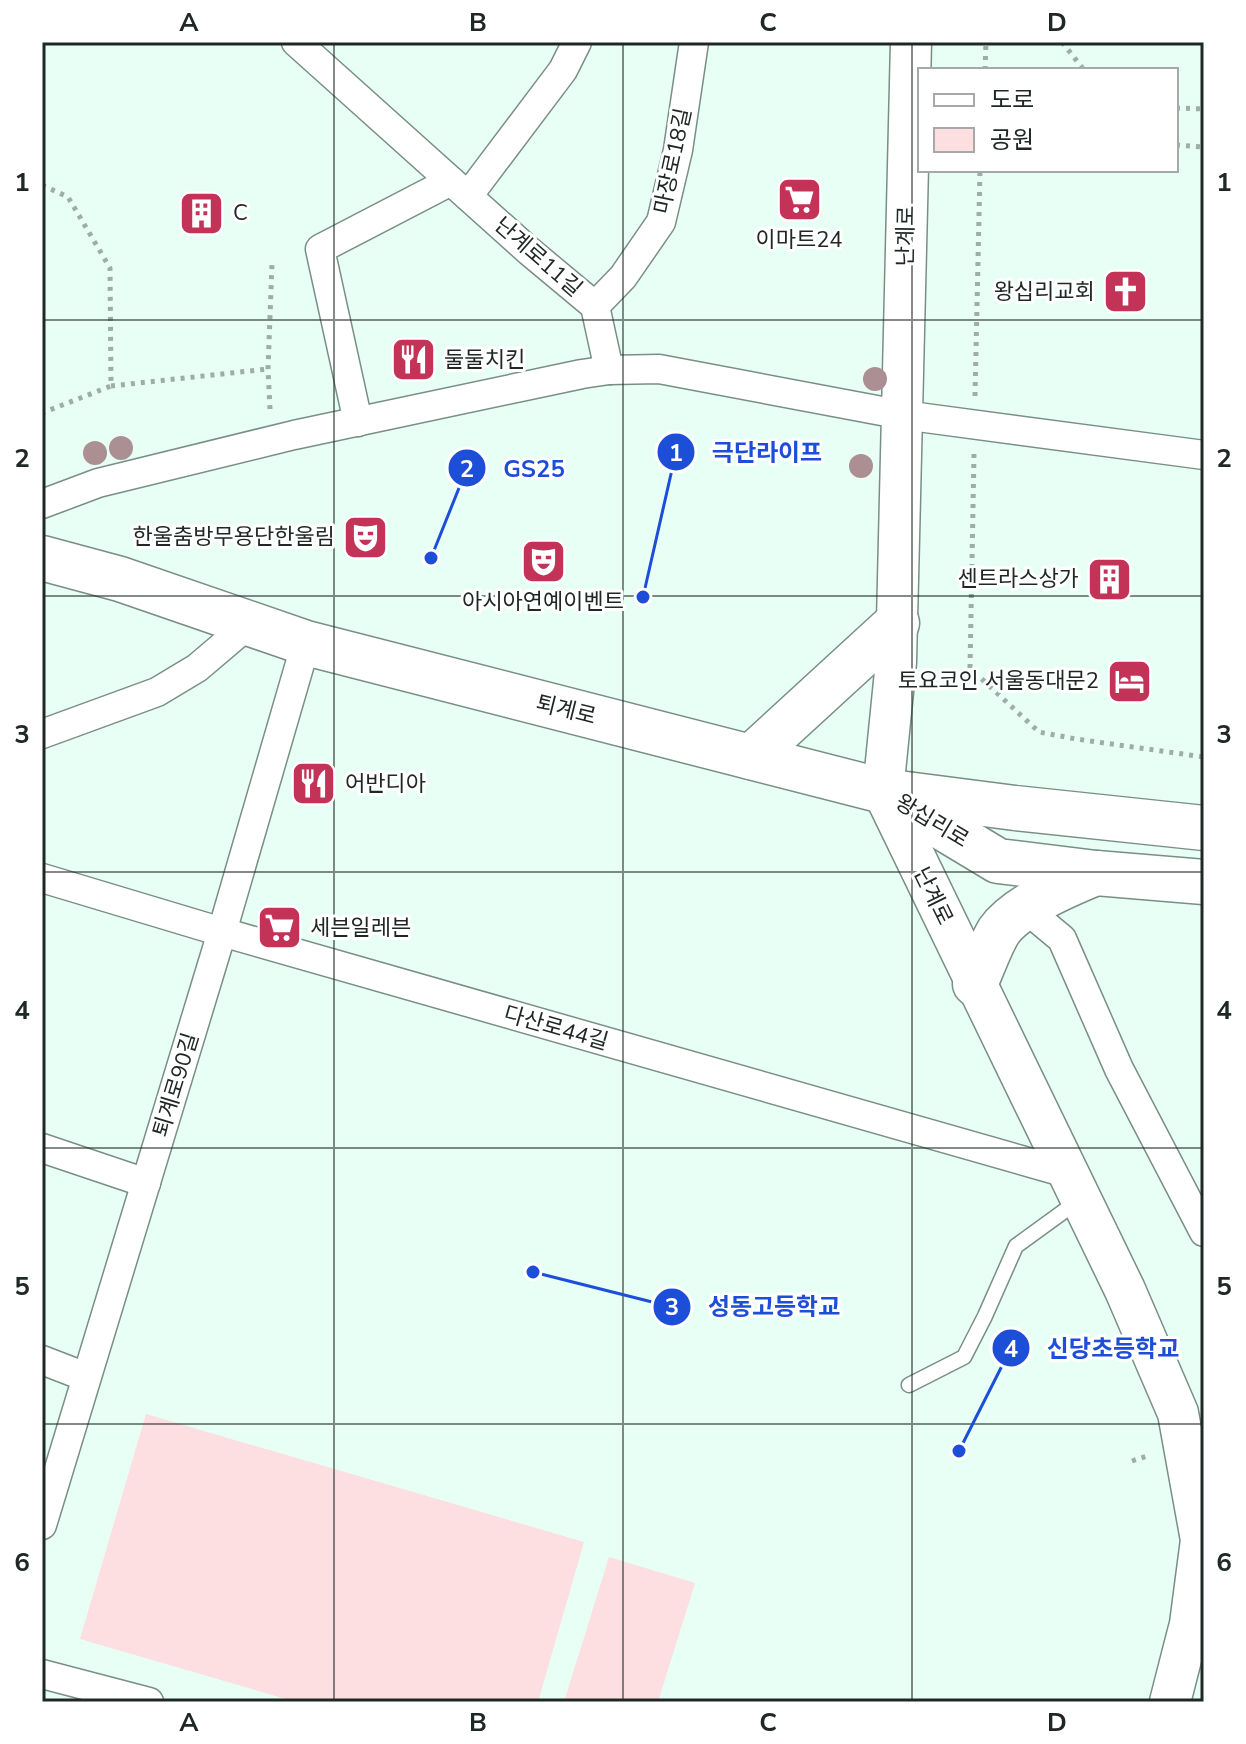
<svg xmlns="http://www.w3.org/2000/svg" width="1246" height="1744" font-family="'Nunito Sans','Noto Sans KR',sans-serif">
	<rect width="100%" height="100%" fill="#e8fff6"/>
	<!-- park -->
	<g fill="#fddee1">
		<path d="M146 1414 584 1542 538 1702H296L80 1639Z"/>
		<path d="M609 1557 695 1583 658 1702H564Z"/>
	</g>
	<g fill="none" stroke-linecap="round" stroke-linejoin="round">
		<defs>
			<path id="service" d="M909 1385 964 1357 985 1316 1016 1246 1078 1201"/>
			<g id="minor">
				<path d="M296 42 529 251 595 306 609 370"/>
				<path d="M468 196 563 70 577 42"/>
				<path d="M595 306 623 277 661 222 678 150 694 42"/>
				<path d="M358 422 320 249 451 181"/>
				<path d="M42 504 98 483 294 435 582 374 609 370 659 369 903 415 1204 455"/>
				<path d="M42 734 157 692 197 668 250 623"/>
				<path d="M42 878 222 932 1070 1174"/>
				<path d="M1026 909 1062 939 1119 1069 1204 1232"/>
				<path d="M42 1148 146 1183"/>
				<path d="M42 1360 86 1377"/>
				<path d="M42 1525 222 932 306 643"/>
				<path d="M42 1674 149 1702"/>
			</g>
			<path id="secondary" d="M911 42 896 662 883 791 1125 1290 1178 1413 1201 1540 1190 1624 1170 1702"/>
			<g id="primary">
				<path d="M42 558 120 579 306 643 883 791 1015 808 1204 828"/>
				<path d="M751 757 897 623"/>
				<path d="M895 799 998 861 1096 873 1204 882"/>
				<path d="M975 984C982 969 991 943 999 931 1016 906 1069 884 1096 873"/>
			</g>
		</defs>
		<!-- service casing -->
		<use href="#service" stroke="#798e86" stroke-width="17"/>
		<!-- minor casing -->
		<use href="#minor" stroke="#798e86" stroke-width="31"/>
		<!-- secondary casing -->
		<use href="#secondary" stroke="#798e86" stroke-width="43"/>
		<!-- primary casing -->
		<use href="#primary" stroke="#798e86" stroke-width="47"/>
		<!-- path -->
		<g stroke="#9daea7" stroke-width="5" stroke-dasharray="4 6" stroke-linecap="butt">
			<path d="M1062 42 1084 70"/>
			<path d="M985 70 986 42"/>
			<path d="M1176 108 1204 109"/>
			<path d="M1176 145 1204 147"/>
			<path d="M42 185 68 197 110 268 111 386 42 413"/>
			<path d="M111 386 268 369"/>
			<path d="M975 396 980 170"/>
			<path d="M270 409 268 369 272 264"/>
			<path d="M974 454 970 668 1039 732 1076 739 1204 757"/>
			<path d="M1132 1461 1150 1455"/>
		</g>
		<!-- service -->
		<use href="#service" stroke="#fff" stroke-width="14"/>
		<!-- minor -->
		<use href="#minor" stroke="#fff" stroke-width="28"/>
		<!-- secondary -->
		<use href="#secondary" stroke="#fff" stroke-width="40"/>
		<!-- primary -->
		<use href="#primary" stroke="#fff" stroke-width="44"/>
	</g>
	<!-- trees -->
	<g fill="#ab8f92">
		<circle cx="875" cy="379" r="12"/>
		<circle cx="121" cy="448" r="12"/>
		<circle cx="95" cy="453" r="12"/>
		<circle cx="861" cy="466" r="12"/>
	</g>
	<!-- grid -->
	<path fill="none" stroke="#202825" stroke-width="2" stroke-opacity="0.55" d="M334 42V1702M623 42V1702M912 42V1702M42 320H1204M42 596H1204M42 872H1204M42 1148H1204M42 1424H1204"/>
	<!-- icons -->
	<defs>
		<symbol id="supermarket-square" viewBox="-11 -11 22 22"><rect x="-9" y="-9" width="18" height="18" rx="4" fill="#c33358" stroke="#fff"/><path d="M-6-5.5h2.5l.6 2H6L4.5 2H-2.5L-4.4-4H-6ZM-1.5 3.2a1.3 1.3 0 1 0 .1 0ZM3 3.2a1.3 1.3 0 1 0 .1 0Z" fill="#fff"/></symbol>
		<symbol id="building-square" viewBox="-11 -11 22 22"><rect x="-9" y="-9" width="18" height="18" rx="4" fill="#c33358" stroke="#fff"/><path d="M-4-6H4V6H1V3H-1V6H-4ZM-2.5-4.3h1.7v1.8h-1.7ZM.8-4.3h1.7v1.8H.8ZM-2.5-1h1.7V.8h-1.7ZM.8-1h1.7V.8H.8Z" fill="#fff"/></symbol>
		<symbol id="church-square" viewBox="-11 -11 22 22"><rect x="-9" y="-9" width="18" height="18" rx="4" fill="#c33358" stroke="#fff"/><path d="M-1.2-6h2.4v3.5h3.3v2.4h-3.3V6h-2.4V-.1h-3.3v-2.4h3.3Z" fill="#fff"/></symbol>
		<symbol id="restaurant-square" viewBox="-11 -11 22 22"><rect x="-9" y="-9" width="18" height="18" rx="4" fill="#c33358" stroke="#fff"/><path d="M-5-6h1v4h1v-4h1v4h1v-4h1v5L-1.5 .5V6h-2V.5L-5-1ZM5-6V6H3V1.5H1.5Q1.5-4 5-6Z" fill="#fff"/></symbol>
		<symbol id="theatre-square" viewBox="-11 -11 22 22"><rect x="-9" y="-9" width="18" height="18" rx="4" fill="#c33358" stroke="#fff"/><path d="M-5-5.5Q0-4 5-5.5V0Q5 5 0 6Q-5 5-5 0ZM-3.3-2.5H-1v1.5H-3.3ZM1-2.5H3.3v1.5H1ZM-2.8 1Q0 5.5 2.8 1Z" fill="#fff"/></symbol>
		<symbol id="hotel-square" viewBox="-11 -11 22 22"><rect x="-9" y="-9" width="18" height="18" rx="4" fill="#c33358" stroke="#fff"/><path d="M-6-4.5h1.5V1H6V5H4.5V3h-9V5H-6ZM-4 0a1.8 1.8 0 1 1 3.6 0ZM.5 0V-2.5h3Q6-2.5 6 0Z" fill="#fff"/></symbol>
	</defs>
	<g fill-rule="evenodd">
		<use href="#supermarket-square" x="774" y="174" width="51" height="51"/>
		<use href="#building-square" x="176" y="188" width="51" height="51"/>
		<use href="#church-square" x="1100" y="266" width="51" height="51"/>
		<use href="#restaurant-square" x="388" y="334" width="51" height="51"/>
		<use href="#theatre-square" x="340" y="512" width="51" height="51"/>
		<use href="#theatre-square" x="518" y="536" width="51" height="51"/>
		<use href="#building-square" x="1084" y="554" width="51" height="51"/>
		<use href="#hotel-square" x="1104" y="656" width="51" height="51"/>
		<use href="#restaurant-square" x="288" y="758" width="51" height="51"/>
		<use href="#supermarket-square" x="254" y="902" width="51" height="51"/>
	</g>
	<g text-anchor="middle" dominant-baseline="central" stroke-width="6" stroke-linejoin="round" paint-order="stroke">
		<!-- street labels -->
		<g font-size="22" fill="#202825" stroke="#fff">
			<text transform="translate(673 161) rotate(-78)">마장로18길</text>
			<text transform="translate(906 236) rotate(-89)">난계로</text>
			<text transform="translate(538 257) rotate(41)">난계로11길</text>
			<text transform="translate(566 710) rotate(14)">퇴계로</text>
			<text transform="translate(932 821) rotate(31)">왕십리로</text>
			<text transform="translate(933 896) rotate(64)">난계로</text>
			<text transform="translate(556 1028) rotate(16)">다산로44길</text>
			<text transform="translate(176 1085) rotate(-73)">퇴계로90길</text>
		</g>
		<!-- poi labels -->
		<g font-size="22" fill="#202825" stroke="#fff" text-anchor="start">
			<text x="233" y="213">C</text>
			<text x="799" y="240" text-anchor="middle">이마트24</text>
			<text x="1095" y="292" text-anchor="end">왕십리교회</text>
			<text x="444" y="360">둘둘치킨</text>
			<text x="335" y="537" text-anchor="end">한울춤방무용단한울림</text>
			<text x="1079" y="579" text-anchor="end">센트라스상가</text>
			<text x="543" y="602" text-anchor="middle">아시아연예이벤트</text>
			<text x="1099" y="681" text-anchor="end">토요코인 서울동대문2</text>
			<text x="345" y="784">어반디아</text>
			<text x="310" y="928">세븐일레븐</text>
		</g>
	</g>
	<!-- callouts -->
	<path fill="none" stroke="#1d4ed8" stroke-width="3" d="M643 597L676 452M431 558L467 468M533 1272L672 1307M959 1451L1011 1348"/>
	<g fill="#1d4ed8" stroke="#fff" stroke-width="3">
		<circle cx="643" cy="597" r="8"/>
		<circle cx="431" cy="558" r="8"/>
		<circle cx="533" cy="1272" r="8"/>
		<circle cx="959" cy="1451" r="8"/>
		<circle cx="676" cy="452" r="20"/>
		<circle cx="467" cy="468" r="20"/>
		<circle cx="672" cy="1307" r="20"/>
		<circle cx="1011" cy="1348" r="20"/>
	</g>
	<g font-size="24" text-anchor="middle" font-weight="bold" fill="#fff">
		<text x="676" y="461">1</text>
		<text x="467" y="477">2</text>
		<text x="672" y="1315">3</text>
		<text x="1011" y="1357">4</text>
	</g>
	<g font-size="24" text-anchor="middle" font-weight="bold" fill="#1d4ed8" stroke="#fff" stroke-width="6" stroke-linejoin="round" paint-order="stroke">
		<text x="767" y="461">극단라이프</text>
		<text x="534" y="477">GS25</text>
		<text x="774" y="1315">성동고등학교</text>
		<text x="1113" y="1357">신당초등학교</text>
	</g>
	<!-- border -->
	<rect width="1246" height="1744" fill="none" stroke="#ffffff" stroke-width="88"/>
	<!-- legend -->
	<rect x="918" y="68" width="260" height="104" fill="#ffffff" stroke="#a6a9a8" stroke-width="2"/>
	<rect x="934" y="94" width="40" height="12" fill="#ffffff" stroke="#a6a9a8" stroke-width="2"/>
	<text x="990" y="108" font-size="24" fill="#202825">도로</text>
	<rect x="934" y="128" width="40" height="24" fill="#fddee1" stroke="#a6a9a8" stroke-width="2"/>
	<text x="990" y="148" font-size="24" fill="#202825">공원</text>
	<rect x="44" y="44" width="1158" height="1656" fill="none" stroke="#202825" stroke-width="3"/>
	<g font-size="26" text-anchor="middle" font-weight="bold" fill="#202825">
		<text x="189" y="31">A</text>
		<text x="478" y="31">B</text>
		<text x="768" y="31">C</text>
		<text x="1057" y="31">D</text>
		<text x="22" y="191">1</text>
		<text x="1224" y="191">1</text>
		<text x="22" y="467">2</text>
		<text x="1224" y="467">2</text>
		<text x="22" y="743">3</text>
		<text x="1224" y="743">3</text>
		<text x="22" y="1019">4</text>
		<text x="1224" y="1019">4</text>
		<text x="22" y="1295">5</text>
		<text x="1224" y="1295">5</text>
		<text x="22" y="1571">6</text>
		<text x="1224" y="1571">6</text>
		<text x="189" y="1731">A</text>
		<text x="478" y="1731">B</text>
		<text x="768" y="1731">C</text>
		<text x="1057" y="1731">D</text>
	</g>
</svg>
